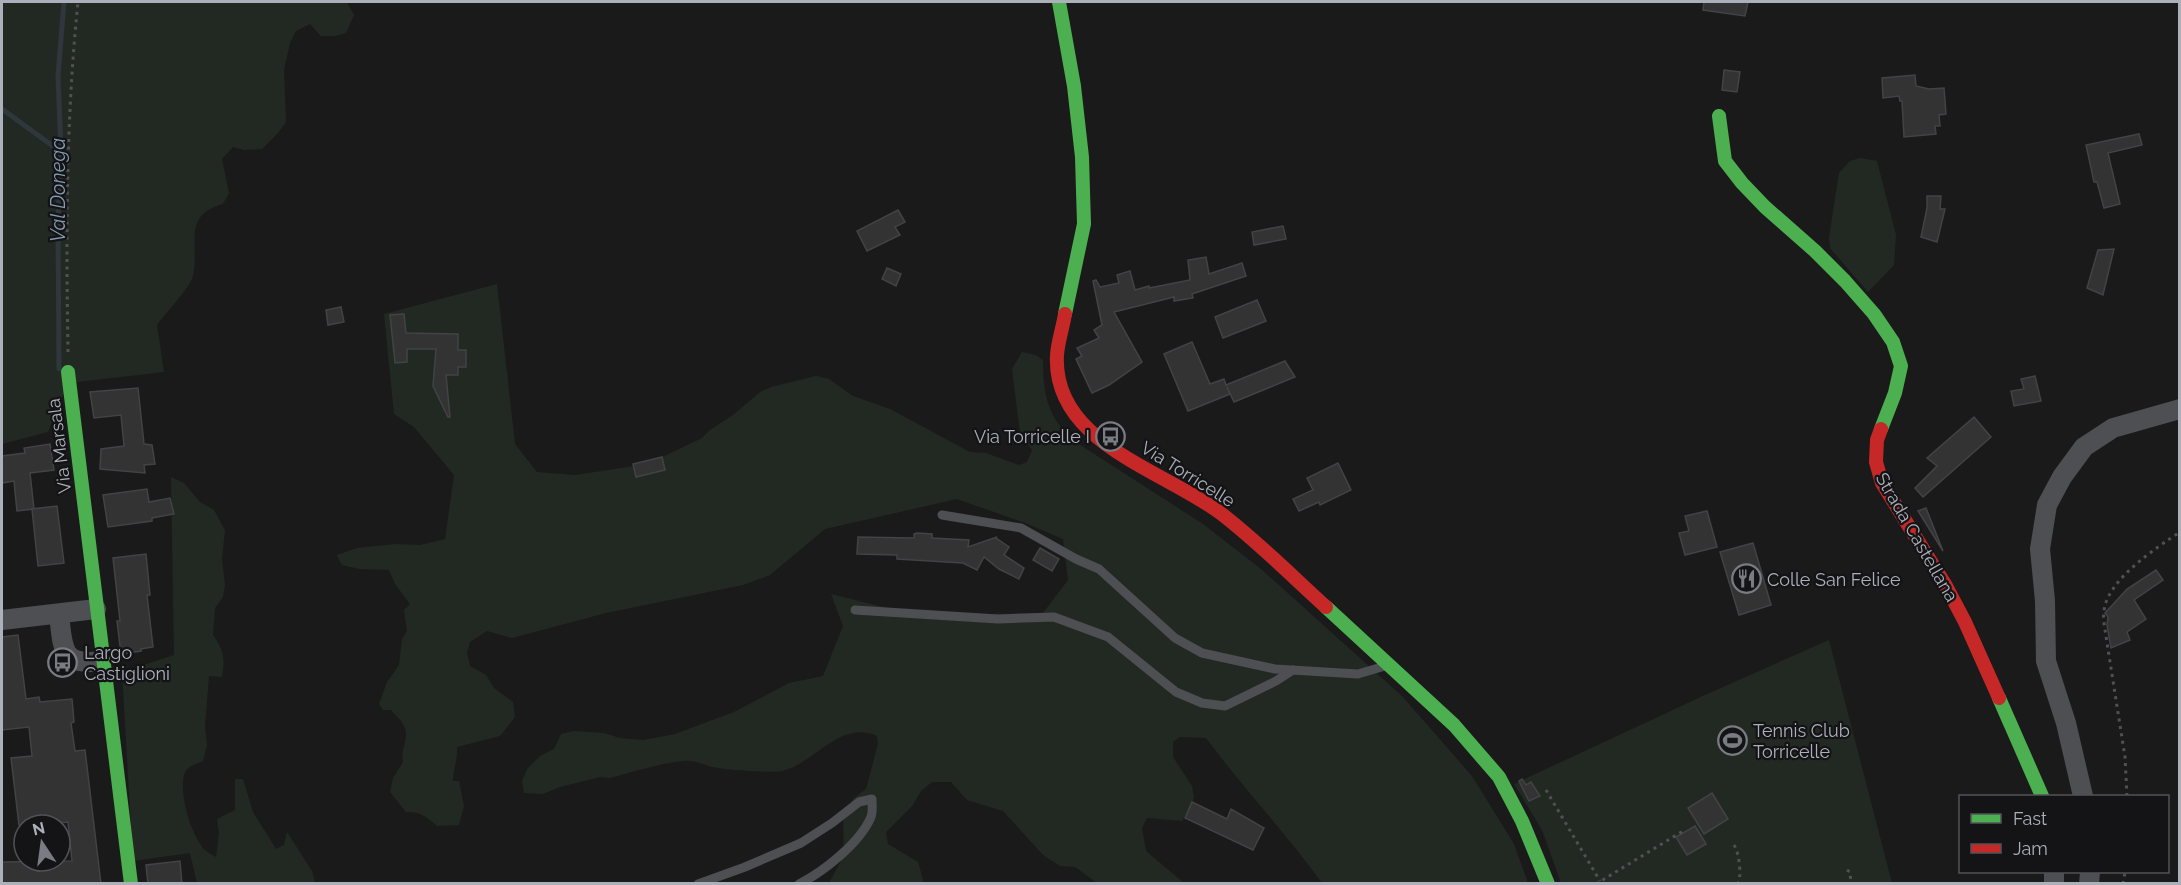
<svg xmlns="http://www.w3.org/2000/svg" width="2181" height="885" font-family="Raleway,sans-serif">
	<rect width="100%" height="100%" fill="#1a1a1a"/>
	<!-- green -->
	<g fill="#222923">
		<path d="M2 2H347L354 15 346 33 335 36H321L310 24 296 31 290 43 284 69 286 122 278 133 262 149 244 150 233 147 222 159 229 193 223 204C179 216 202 248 192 279 188 289 165 314 157 325L164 372 68 383 48 432 2 444Z"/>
		<path d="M1860 158 1877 161 1896 235 1894 265 1868 292 1830 248 1829 237 1839 173 1850 161Z"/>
		<path d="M497 284 515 444 537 472 575 475 648 464 702 438 710 430 733 415 760 392 771 387 816 376 829 379 853 396 890 409 970 452 986 453 1019 465 1027 462 1032 450 1020 433 1012 369 1022 352 1036 355 1043 360C1043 394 1047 414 1071 439L1203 524 1261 569 1402 696 1472 776 1514 844 1528 883H1322C1286 833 1243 788 1206 738L1180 737 1173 742V757L1192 786 1194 798 1182 821 1147 818 1142 828 1146 851 1184 883H1097L1075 867 1060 866 1043 855 1003 811 967 800 951 782H932L921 791 913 805 886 832 888 844 918 862 924 883H829L844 855 843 813 854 798 866 789 878 744 877 736C840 719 814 764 782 771 772 773 729 770 718 768 709 767 700 762 691 761 674 759 629 773 610 778L600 777 560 787 543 794 524 793 522 781 527 769 540 756 554 749 561 734 574 731 604 733 620 738 643 740 675 734 734 712 789 683 823 676 843 626 831 594 915 615 1043 613 1068 580 1063 539 1025 523 957 499 825 529 770 575 743 585 606 613 512 638 487 631 470 642 467 653 470 666 486 675 494 688 513 702 515 717 500 736 457 747C458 759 453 769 453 781H459L464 806 459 825 437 826C427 817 420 811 406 812L390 792 393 778 403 762C400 750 410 737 404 726 402 721 395 715 391 710H383L379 704 387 682 399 665 402 639 407 631 404 610 410 604 395 584 389 570 359 569 342 565 337 555 357 548 396 544 420 545 445 539 454 475 414 427 394 414 384 314Z"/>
		<path d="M171 477 184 483 200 502 214 510 225 530 222 559 225 585 223 597 215 608 213 635C224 650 225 660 222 677L209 676 205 727 207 745 203 761C195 764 186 767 184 775 179 795 191 834 204 849 207 852 212 855 216 857L219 833 217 819 235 810V779H243L253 812 276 849 284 845 287 832 312 871 315 883H197L190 853 133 861 122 672 174 655Z"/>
		<path d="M1829 640 1892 883H1561L1542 830 1514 784 1705 695Z"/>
	</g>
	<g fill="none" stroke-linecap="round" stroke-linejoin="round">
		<!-- stream -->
		<g stroke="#2f373d" stroke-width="5">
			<path d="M2 109 61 152"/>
			<path d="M59 369 58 223 61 152 58 76 64 2"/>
		</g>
	</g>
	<!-- building -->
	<g fill="#333334" stroke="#424346" stroke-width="1.5">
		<path d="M1704 2H1748L1745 16 1703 10Z"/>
		<path d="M1724 70 1740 72 1737 92 1722 90Z"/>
		<path d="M1915 75 1916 86 1929 89 1944 88 1946 114 1939 115 1940 126H1935L1936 134 1904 137 1902 101H1900L1899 96 1883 98 1882 78Z"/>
		<path d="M2139 134 2142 145 2108 153 2120 204 2104 208 2097 182H2094L2086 145Z"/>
		<path d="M1927 196H1941L1940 209H1945L1937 242 1921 237 1927 208Z"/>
		<path d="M898 210 905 222 895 227 900 235 867 251 857 231Z"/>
		<path d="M1283 226 1286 239 1254 245 1252 232Z"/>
		<path d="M2114 249 2103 295 2087 288 2098 250Z"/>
		<path d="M1206 257 1209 274 1242 263 1246 276 1192 294 1193 298 1174 301V297L1114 312 1142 362 1109 385 1092 393 1076 359 1082 356 1077 348 1099 338 1094 330 1102 325 1093 281 1096 280 1100 287 1119 283 1117 275 1130 271 1135 290 1149 286V288L1190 280 1188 260Z"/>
		<path d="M887 268 901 274 896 286 882 279Z"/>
		<path d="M1257 300 1266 321 1223 338 1215 317Z"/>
		<path d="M341 307 344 322 328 325 326 310Z"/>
		<path d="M404 314 406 333 458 334V350H466V367H458V375H446L450 417H448L433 386 436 349H407V362L395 363 390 315Z"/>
		<path d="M1192 342 1210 384 1224 379 1226 385 1285 361 1295 377 1234 402 1227 387 1230 394 1188 411 1164 354Z"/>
		<path d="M2035 376 2041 401 2014 406 2011 391 2024 389 2021 379Z"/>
		<path d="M138 388 144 444 152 445 155 464 144 465 145 473 100 469 101 449 124 446 121 415 94 418 90 392Z"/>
		<path d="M1974 417 1991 437 1923 497 1915 488 1937 466 1927 458Z"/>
		<path d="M50 444 54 470 30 473 34 509 17 511 14 481 2 483V456L25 453 24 448Z"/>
		<path d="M662 457 665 470 636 477 633 464Z"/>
		<path d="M1338 463 1351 490 1320 505 1319 502 1299 511 1293 499 1313 490 1307 478Z"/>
		<path d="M147 489 149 502 170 498 174 514 152 518V521L108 527 103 495Z"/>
		<path d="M57 506 64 563 38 566 32 509Z"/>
		<path d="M1926 508 1943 551 1918 511Z"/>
		<path d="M1707 511 1717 547 1685 555 1679 533 1689 531 1685 516Z"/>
		<path d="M917 533 932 534V538L969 540 968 547 997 537 996 538 1009 547 1004 555 1024 568 1019 579 999 569 984 557 977 570 963 563 897 559V555L857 554 858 537 914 538V534Z"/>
		<path d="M1753 543 1771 605 1739 615 1720 552Z"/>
		<path d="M1040 548 1059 559 1052 571 1033 560Z"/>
		<path d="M146 554 150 595H147L153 647 141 649V651L121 654 117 621H120L113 558Z"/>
		<path d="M2156 570 2163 580 2134 600 2146 619 2127 632 2130 640 2111 648 2107 625 2108 617 2105 613 2127 589Z"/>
		<path d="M18 635 26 699 39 697 40 702 72 699 74 722 71 723 75 751 85 750 101 884H2V862L72 861 68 822 42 825H19L11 758 32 756 29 727 2 730V637Z"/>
		<path d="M1522 779 1526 785 1531 782 1540 796 1529 801 1519 781Z"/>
		<path d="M1712 793 1728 819 1704 834 1688 808Z"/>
		<path d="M1192 802 1227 819 1231 809 1264 828 1253 850 1185 818Z"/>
		<path d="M1695 826 1706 844 1687 855 1676 837Z"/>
		<path d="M180 861 182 884H148L146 865Z"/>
	</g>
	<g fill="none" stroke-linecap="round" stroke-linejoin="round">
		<!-- path -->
		<g stroke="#505154" stroke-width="3" stroke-dasharray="3 4.5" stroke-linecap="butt">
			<path d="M68 352C66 235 66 118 78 2"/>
			<path d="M1546 790 1600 881"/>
			<path d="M2127 796 2125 757 2105 630C2104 624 2103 617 2104 611 2107 580 2156 548 2180 532"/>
			<path d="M1734 845C1739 852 1742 876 1738 884"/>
			<path d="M1847 870 1850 872 1851 884"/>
			<path d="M1596 884 1683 831"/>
			<path d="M2123 884 2125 872"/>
		</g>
		<!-- lane -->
		<g stroke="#4e4f52" stroke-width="9">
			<path d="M942 515 1021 528 1076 559 1099 569 1175 638 1202 653 1275 669 1358 674 1385 666"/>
			<path d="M855 610 998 619 1054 617 1108 637 1176 692 1202 703 1225 706 1276 681 1293 670"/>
			<path d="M698 884 745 867 801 843 832 823 859 802 872 799C872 804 873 812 871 817 860 843 823 872 799 884"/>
		</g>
		<!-- street -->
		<g stroke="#4e4f52" stroke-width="20">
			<path d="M59 614C63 647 60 667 102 661"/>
			<path d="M2 620 96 609"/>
			<path d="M2083 796 2066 723 2046 661 2045 601 2040 549 2047 505 2062 477 2084 447 2113 428 2180 409"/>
			<path d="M2054 872V884"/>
			<path d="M2089 884 2090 872"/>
		</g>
		<!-- fast -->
		<g stroke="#4caf50" stroke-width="14">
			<path d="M1059 2 1074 86 1082 157 1084 224 1065 314"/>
			<path d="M1719 116 1725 161 1742 183 1765 207 1815 251 1845 281 1874 314 1893 342 1901 366 1895 393 1881 429"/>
			<path d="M68 372 131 884"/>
			<path d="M1326 607 1454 725 1499 777 1522 821 1548 884"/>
			<path d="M1999 698 2042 796"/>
		</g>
		<!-- jam -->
		<g stroke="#c62828" stroke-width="14">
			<path d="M1065 314C1063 327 1058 341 1057 355 1052 444 1167 471 1223 515 1259 543 1292 576 1326 607"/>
			<path d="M1881 429 1877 440 1876 462 1882 483 1946 586 1965 622 1999 698"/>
		</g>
	</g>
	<!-- icons -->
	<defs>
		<symbol id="bus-ring" viewBox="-11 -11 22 22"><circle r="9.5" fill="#141416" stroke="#797c82" stroke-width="1.5"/><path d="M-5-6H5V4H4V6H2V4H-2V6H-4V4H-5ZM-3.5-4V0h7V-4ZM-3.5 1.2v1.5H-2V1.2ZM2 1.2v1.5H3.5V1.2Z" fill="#797c82"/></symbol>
		<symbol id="restaurant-ring" viewBox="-11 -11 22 22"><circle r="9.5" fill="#141416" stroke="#797c82" stroke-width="1.5"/><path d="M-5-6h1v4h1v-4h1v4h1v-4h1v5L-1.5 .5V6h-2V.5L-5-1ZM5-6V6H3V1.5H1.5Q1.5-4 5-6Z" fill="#797c82"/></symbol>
		<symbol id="stadium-ring" viewBox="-11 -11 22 22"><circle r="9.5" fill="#141416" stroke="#797c82" stroke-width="1.5"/><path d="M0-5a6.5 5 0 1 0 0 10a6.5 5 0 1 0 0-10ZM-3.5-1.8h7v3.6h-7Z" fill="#797c82"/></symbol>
	</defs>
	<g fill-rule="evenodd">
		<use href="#bus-ring" x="1094" y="420" width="33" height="33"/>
		<use href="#restaurant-ring" x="1730" y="562" width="33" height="33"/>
		<use href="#bus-ring" x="46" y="646" width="33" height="33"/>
		<use href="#stadium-ring" x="1716" y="724" width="33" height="33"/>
	</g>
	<g text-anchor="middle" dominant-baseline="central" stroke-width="4.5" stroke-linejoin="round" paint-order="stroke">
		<!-- poi labels -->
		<g font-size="18" fill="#acb0ba" stroke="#141416" text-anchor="start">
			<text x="1090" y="436" text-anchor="end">Via Torricelle I</text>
			<text x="1767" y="579">Colle San Felice</text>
			<text x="84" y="652">Largo<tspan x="84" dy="21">Castiglioni</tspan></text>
			<text x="1753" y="730">Tennis Club<tspan x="1753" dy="21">Torricelle</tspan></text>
		</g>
		<!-- street labels -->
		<g font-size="18" fill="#acb0ba" stroke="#141416">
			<text transform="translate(59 446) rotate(-97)">Via Marsala</text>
			<text transform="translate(1188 474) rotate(32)">Via Torricelle</text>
			<text transform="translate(1917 537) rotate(60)">Strada Castellana</text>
		</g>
		<!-- water labels -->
		<g font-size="20" font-style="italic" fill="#859db2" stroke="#141416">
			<text transform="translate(58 190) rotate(-90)">Val Donega</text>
		</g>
	</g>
	<!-- border -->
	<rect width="2181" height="885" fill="none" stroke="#acb0ba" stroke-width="6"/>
	<!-- legend -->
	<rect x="1959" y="795" width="210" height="78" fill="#141416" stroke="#515258" stroke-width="1.5"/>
	<rect x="1971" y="814" width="30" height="9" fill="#4caf50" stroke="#515258" stroke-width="1.5"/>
	<text x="2013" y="825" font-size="18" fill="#acb0ba">Fast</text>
	<rect x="1971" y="844" width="30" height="9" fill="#c62828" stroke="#515258" stroke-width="1.5"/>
	<text x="2013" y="855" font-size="18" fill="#acb0ba">Jam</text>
	<!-- north arrow -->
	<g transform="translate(42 843) rotate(347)"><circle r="28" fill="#141416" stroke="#515258" stroke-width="1.5"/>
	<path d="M0-4.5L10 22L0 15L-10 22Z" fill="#797c82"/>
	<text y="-9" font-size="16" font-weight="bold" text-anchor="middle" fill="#acb0ba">N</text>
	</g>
</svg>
